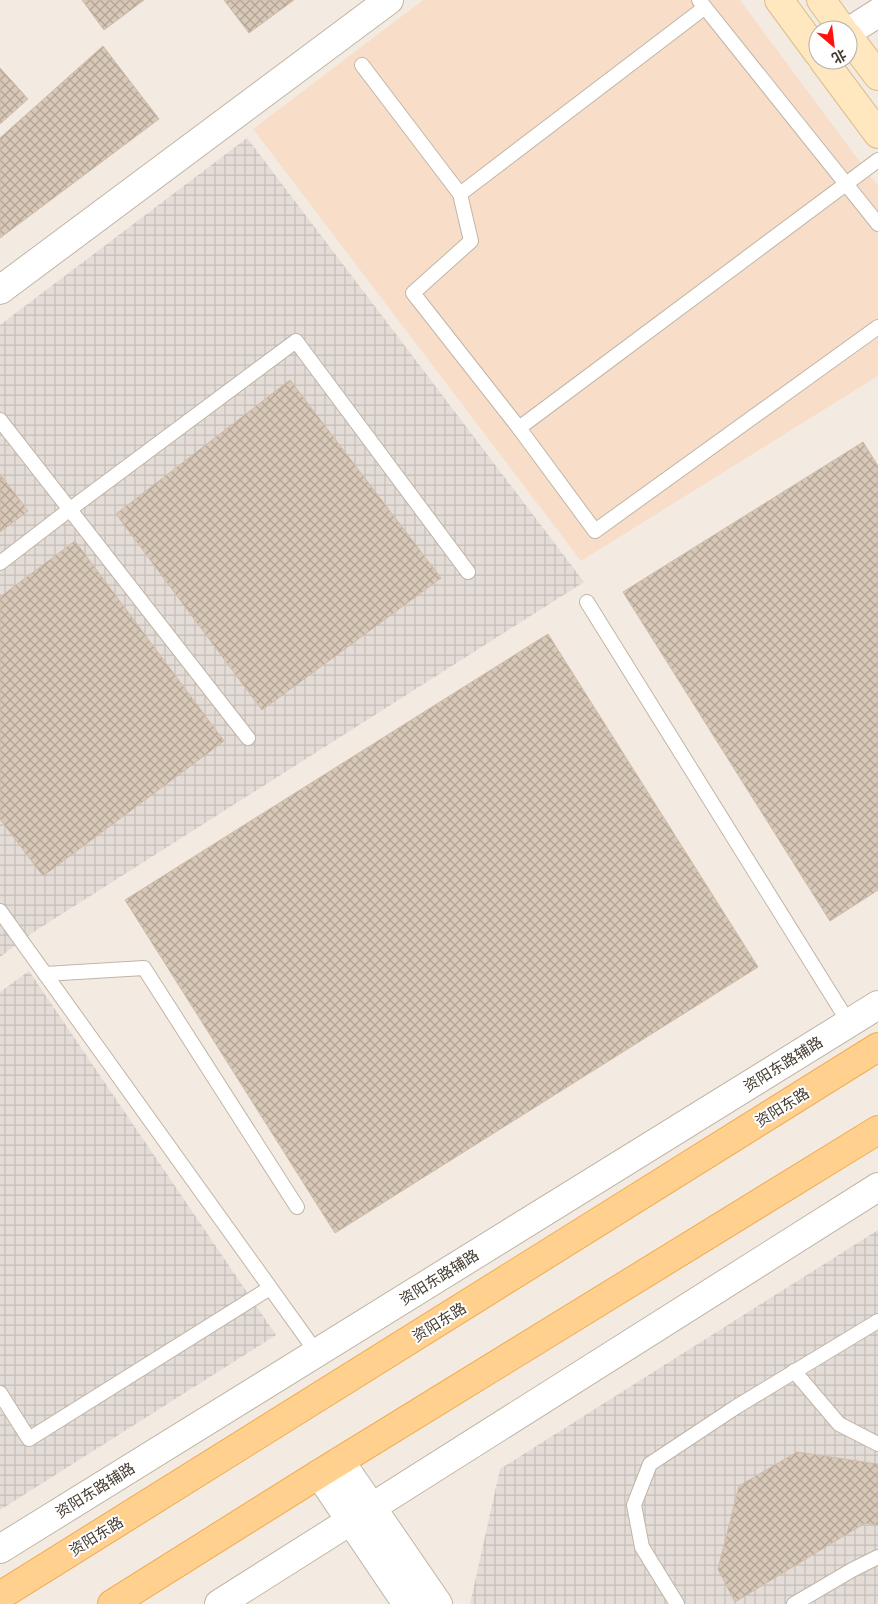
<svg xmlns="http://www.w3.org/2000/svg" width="878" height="1604" font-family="Quicksand,'Noto Sans SC',sans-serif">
	<defs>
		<pattern id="industrial-grid" width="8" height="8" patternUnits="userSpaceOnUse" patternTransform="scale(1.25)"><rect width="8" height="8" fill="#e4dcd7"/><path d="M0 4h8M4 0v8" fill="none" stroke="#c5beb9"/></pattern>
		<pattern id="building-cross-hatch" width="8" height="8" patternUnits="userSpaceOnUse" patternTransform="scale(1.25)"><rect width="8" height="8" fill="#d8c8b8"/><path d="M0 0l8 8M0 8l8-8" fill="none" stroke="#b1a496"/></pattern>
	</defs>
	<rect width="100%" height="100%" fill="#f3ebe1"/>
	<!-- commercial -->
	<path fill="#f8dec9" d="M423 0H740L878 186V376L581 561 253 129Z"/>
	<!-- industrial -->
	<g fill="url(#industrial-grid)">
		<path d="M247 138 584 582 29 935 0 957V325Z"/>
		<path d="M29 971 276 1335 0 1510V992Z"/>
		<path d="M878 1230V1604H470L500 1469Z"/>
	</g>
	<!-- building -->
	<g fill="url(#building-cross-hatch)" stroke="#d1bca8">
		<path d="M82 0H144L104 30Z"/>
		<path d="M224 0H294L249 33Z"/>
		<path d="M103 46 159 119 0 238V138Z"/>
		<path d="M0 68 28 99 0 124Z"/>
		<path d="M290 380 441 578 262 710 116 514Z"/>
		<path d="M863 442 878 466V890L830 921 623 592Z"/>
		<path d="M0 474 28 511 0 532Z"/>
		<path d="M75 541 224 741 43 876 0 819V597Z"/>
		<path d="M548 634 758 967 335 1233 125 900Z"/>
		<path d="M797 1452 878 1464V1525L865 1523 735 1602 718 1569 739 1486Z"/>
	</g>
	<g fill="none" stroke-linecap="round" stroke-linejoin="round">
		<defs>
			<g id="service">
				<path d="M699 0 878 224"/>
				<path d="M362 65 460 194 471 241 413 293 519 428 878 160"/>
				<path d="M460 194 704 8"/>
				<path d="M0 420 248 738"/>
				<path d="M519 428 595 531 878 327"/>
				<path d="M0 563 69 510 296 341 468 572"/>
				<path d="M587 602 849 1023"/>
				<path d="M0 911 317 1353"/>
				<path d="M45 974 144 968 297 1207"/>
				<path d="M794 1371 839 1424 878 1444"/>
				<path d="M0 1393 29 1439 270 1288"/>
				<path d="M677 1604 642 1547 634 1505 650 1464 736 1407 878 1321"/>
				<path d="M794 1604 852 1570 878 1557"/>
			</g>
			<g id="minor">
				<path d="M848 32 878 13"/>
				<path d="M0 290 389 0"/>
				<path d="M0 1549 878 1005"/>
				<path d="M219 1604 878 1187"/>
			</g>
			<g id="tertiary">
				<path d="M340 1461 438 1604"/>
				<path d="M319 1474 407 1604"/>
			</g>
			<g id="secondary">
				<path d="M779 0 818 53"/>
				<path d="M821 0 843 30"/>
				<path d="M848 36 878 76"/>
				<path d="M823 60 878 134"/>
			</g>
			<g id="primary">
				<path d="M0 1596 878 1047"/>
				<path d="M112 1604 319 1474 878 1130"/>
			</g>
		</defs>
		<!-- service casing -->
		<use href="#service" stroke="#c1b5a6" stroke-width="16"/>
		<!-- minor casing -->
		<use href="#minor" stroke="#c1b5a6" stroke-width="30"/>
		<!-- tertiary casing -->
		<use href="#tertiary" stroke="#c1b5a6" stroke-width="30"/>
		<!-- secondary casing -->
		<use href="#secondary" stroke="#dbbd8d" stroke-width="30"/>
		<!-- primary casing -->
		<use href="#primary" stroke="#f0ac52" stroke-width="30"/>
		<!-- service -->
		<use href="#service" stroke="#fff" stroke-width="14"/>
		<!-- minor -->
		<use href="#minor" stroke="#fff" stroke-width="28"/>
		<!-- tertiary -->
		<use href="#tertiary" stroke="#fff" stroke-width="28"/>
		<!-- secondary -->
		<use href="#secondary" stroke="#ffe7bf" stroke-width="28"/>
		<!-- primary -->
		<use href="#primary" stroke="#ffd08e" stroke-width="28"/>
	</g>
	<g text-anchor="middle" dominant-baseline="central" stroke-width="4" stroke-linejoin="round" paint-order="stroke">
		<!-- street labels -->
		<g font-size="15" fill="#443b31" stroke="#fff">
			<text transform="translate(783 1064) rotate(-32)">资阳东路辅路</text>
			<text transform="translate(782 1107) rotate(-32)">资阳东路</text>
			<text transform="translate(439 1277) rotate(-32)">资阳东路辅路</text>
			<text transform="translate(439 1322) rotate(-32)">资阳东路</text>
			<text transform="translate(95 1490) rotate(-32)">资阳东路辅路</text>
			<text transform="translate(96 1536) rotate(-32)">资阳东路</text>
		</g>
	</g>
	<!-- north arrow -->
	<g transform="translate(833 45) rotate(152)"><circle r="24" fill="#ffffff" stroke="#b4b1ad"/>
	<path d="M0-4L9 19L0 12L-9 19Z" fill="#ff120c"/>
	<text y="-8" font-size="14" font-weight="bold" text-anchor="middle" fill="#443b31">北</text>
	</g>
</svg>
